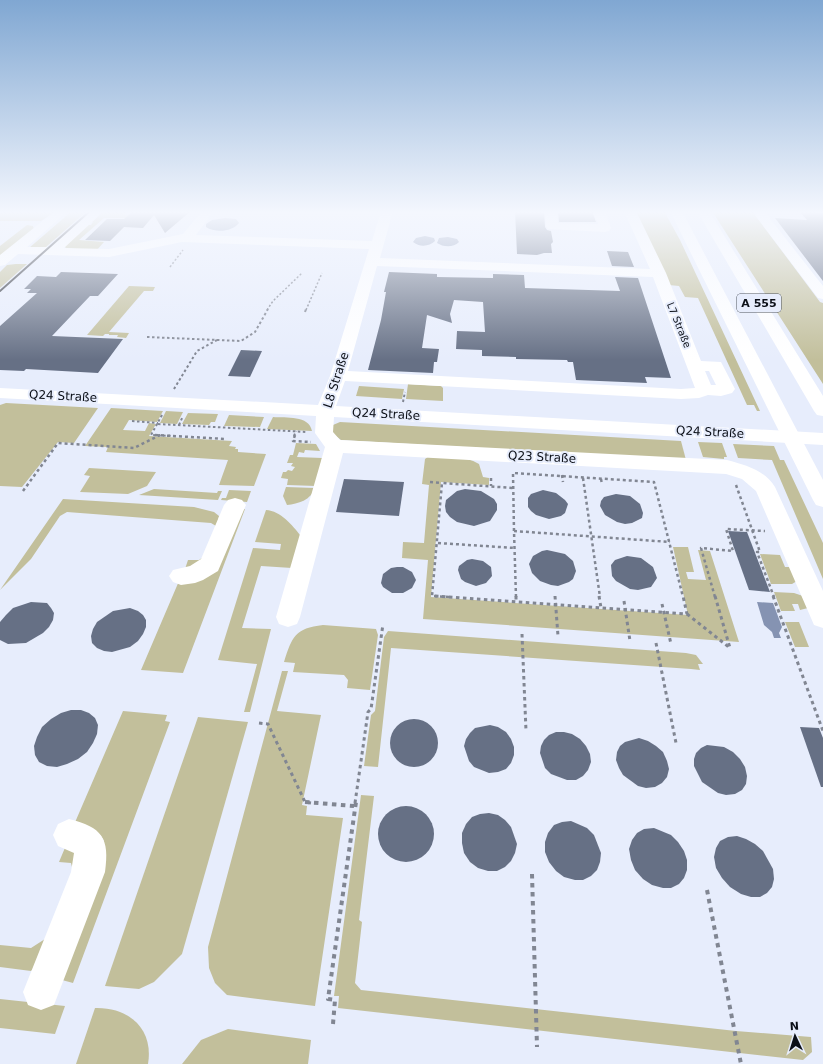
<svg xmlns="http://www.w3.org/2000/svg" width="823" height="1064" font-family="'DejaVu Sans',sans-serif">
	<rect width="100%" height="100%" fill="#e7edfc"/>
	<!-- green -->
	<g fill="#c2bf9b">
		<path d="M3 211H54V213L41 221H0V213Z"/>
		<path d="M72 211H87L46 247 29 248Z"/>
		<path d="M102 211H128L124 215 134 216 128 218H104L79 240 104 242 96 251 66 248 64 246 87 225H91L93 222 90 221Z"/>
		<path d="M634 211H664L680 240 760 411H757L754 405H747L698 298 685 297 679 286 669 285Z"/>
		<path d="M712 211H752L820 302 823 303V384Z"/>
		<path d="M27 225 33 226 34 229 0 256V246Z"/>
		<path d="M16 264H27L0 288V272L7 265Z"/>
		<path d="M129 286 155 287 153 291H144L109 332 129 333 126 338 117 337 118 335H109V334H105L103 336 87 335Z"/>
		<path d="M408 384 441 386 443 388V401L406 399Z"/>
		<path d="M359 386 404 389 402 399 356 396Z"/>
		<path d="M6 403 98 408 74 443 58 442 22 487 0 486V405Z"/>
		<path d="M111 408 163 411 157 422 129 420 123 430 145 431 149 423 156 424 149 436 232 441 229 446 236 447 235 449H238V452L266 454 254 486 219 485 228 460 106 452 108 447 85 446Z"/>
		<path d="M166 411 183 412 177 424 160 423Z"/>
		<path d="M188 413 218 414 215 422H211L209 425 182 424Z"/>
		<path d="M229 415 264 417 260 427 224 426Z"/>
		<path d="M273 417C286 418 309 415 312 431L267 429Z"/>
		<path d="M340 422 681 441 686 460 341 440 332 433 333 425Z"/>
		<path d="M698 442 722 443 727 457H724V459L703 457Z"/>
		<path d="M296 443 316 444 320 451 305 450 304 453 299 452 297 457 322 458 316 486 287 485 288 479 281 478 283 472H286L288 470 292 471 295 467 291 466 293 463H287L290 455H293Z"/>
		<path d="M733 444 774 446 780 460H784L823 543V579L772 460 738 458Z"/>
		<path d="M429 456C446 457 464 455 479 464L483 477 489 478V485L441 482 431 597 688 615 673 547H688L694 572H686L688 579 706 580 698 550 710 551 739 642 423 619 428 560 402 558 403 542 424 543 429 485 422 484 425 459Z"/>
		<path d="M89 468 156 472 147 486 128 494 80 492 90 476 84 475Z"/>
		<path d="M286 487 315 488C311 500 298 504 287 505L283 496Z"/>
		<path d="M154 489 217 493 218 491H222L218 500 139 495Z"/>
		<path d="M229 490 251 491 247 502 221 500 222 498H226Z"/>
		<path d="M63 499 194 507 214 512 219 516 209 559 184 572 188 560H199L205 556 216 526 211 523 67 512 60 516 31 559 0 590Z"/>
		<path d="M245 509 183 673 141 670 179 581 195 578 239 510Z"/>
		<path d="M266 510C281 511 292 525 301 536L292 568 261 566 242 628 271 629 250 712H244L257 664 218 660 253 548 280 550 281 544 255 542Z"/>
		<path d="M760 554 780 555 785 567H790L797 581 792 584H771Z"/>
		<path d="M774 592 794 593 803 596 808 608 800 610 798 604H792L795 611H781Z"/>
		<path d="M785 622H799L809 647H795Z"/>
		<path d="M323 625 376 629 378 635 370 690 347 688 348 680 344 675 293 672 295 663 284 662C292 637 295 628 323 625Z"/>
		<path d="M388 631 686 653 696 655 703 664H698L700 670 691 669 391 648 378 767 364 766 371 715 375 711 384 637Z"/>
		<path d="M282 671H288L277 711 321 715 302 805 307 806 306 815 343 818 315 1006 227 995 215 983 209 968 208 947Z"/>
		<path d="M123 711 167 715 165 721 170 722 73 983 62 980 104 841C99 828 84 829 73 827Z"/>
		<path d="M198 717 248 722 182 954 154 982 139 989 105 986Z"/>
		<path d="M361 795 374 796 359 920 362 922 355 983 361 990 736 1031 811 1037 812 1052 803 1060 338 1008 339 996H334Z"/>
		<path d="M67 843 81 853 42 960 31 971 0 967V945L31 948 45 939 73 871 71 863 59 862Z"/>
		<path d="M0 999 65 1006 55 1034 0 1028Z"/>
		<path d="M95 1008C129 1007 154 1029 148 1064H76Z"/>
		<path d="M228 1029 311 1040 308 1064H182L201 1040Z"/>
	</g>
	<!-- water -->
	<g fill="#8593b2">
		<path d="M225 218 236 219 239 223C232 232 215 233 206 227V224L212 220Z"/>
		<path d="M425 236 434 238 435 241C429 247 419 247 413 242L416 238Z"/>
		<path d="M448 237 457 239 459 242C453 248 443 247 437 243L439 238Z"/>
		<path d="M757 602 773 603 782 627 779 633 781 638H774L772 632 764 625Z"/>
	</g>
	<!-- building -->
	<g fill="#667085">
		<path d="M133 211H191L165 233 154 215 143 228 124 227 110 241 85 240 107 219H124Z"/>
		<path d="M515 211H544L545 227 547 230 551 231 553 242 551 244 552 253H544L537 255 517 254Z"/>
		<path d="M558 211H592L596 222H559Z"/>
		<path d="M800 212 823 213V281L775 218 807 220Z"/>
		<path d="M607 251 628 252 634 267 612 266Z"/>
		<path d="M61 272 118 274 98 296H90L52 336 123 339 98 373 26 369 24 371 0 370V326L37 293H27L31 289H24L37 276 56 277Z"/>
		<path d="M389 272 437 274V277L493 278V274L524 275 525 288 620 291 615 277 638 278 671 378 645 377 647 383 576 380 573 362H568L567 360 516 359V357L482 356V350L456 349 457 331 485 332 483 302 454 300 450 314 452 323 427 315 422 348 439 349 437 362H434L433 373 368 370 381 320 386 292H384Z"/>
		<path d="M241 350 262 351 250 377 228 376Z"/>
		<path d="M344 479 404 482 399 516 336 512Z"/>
		<path d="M465 489 481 491 494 499 497 504V510L490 521 474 526 457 522 450 517 446 512 445 506 446 500 457 491Z"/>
		<path d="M543 490 556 493 565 500 568 504 565 513 561 516 549 519 536 515 531 511 528 507V498L531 494Z"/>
		<path d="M616 494 630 496 640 504 643 513 642 518 632 523 625 524 617 522 605 515 600 506 601 501 604 497Z"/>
		<path d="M728 531 747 532 770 592 749 590Z"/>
		<path d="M547 550 565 554 573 561 576 571 573 579 569 582 558 586 551 585 540 581 532 573 529 564 533 556 542 551Z"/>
		<path d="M627 556 641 558 653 567 657 578 651 587 638 590 630 589 616 581 612 576 611 565 615 560Z"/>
		<path d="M472 559 483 561 491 567 492 576 486 583 476 586 465 582 461 579 458 570 459 566 467 560Z"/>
		<path d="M397 567H403L412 572 416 580 412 588 403 593H392L383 587 381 583 383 574 391 568Z"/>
		<path d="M31 602 47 603 51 608 54 613 53 620 49 627 43 633 26 643 8 644 0 640V622L6 615 13 608Z"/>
		<path d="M130 608 138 611 143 615 146 620V627L143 634 138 641 130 647 112 652 104 651 97 648 92 643 91 636 93 629 97 622 113 611Z"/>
		<path d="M71 710H81L89 713 95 718 98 725 97 734 93 743 87 752 78 759 67 764 57 767 47 766 39 762 35 755 34 746 37 737 42 727 51 719 61 713Z"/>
		<circle cx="414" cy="743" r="24"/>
		<path d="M490 725 498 727 506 732 511 739 514 747V755L511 763 506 769 498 772 489 773 474 767 469 761 464 746 466 739 470 733 475 728Z"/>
		<path d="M800 727 819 728 823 738V787H821Z"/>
		<path d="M556 732H564L572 734 580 739 586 746 590 754 591 762 588 770 583 776 576 780H567L551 774 545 768 540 753 541 746 544 740 549 735Z"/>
		<path d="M639 738 648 741 656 746 663 752 667 761 669 769 667 777 662 783 655 787 646 788 638 786 623 775 619 768 616 760 617 752 620 746 625 742Z"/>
		<path d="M707 745 724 747 733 752 740 759 745 767 747 776 746 784 742 790 735 794 726 795 718 793 702 782 694 766V759L696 753 701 748Z"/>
		<circle cx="406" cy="834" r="28"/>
		<path d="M489 813 498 815 505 820 511 827 517 844 515 853 511 861 505 867 497 871H488L478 868 470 862 464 853 462 843V833L466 824 472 817 480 814Z"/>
		<path d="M571 821 587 828 594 835 601 853 600 862 597 870 591 876 583 880H575L564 877 556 871 549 862 545 852V842L548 833 554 825 562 822Z"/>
		<path d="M654 828 671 835 678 842 684 851 687 860V870L684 878 679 884 671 888H663L652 885 643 879 635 870 631 860 629 849 632 840 637 833 644 829Z"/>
		<path d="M737 836 746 839 755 844 763 851 773 869 774 879 772 887 767 893 760 897H751L741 894 730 887 722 878 716 868 714 857 716 848 720 841 728 837Z"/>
	</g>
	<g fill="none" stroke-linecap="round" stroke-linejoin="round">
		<!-- path-far4 -->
		<g stroke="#818692" stroke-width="1.5" stroke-dasharray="2 2" stroke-linecap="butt">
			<path d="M170 267 183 250"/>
			<path d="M267 310 273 301 302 273"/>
			<path d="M306 310 322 273"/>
		</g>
		<!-- path-far3 -->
		<g stroke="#818692" stroke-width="2" stroke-dasharray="2.5 2.5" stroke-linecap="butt">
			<path d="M305 312 306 309"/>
			<path d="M147 337 241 341 255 332 268 309"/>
			<path d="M174 389 197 351 217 340"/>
			<path d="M403 402 405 392"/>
			<path d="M162 415 151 435 174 436"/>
			<path d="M132 421 158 423"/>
			<path d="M158 424 307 432"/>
			<path d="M179 425 183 416"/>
			<path d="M158 436 160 435"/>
			<path d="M294 436 296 431"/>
		</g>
		<!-- path-far2 -->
		<g stroke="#818692" stroke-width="2.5" stroke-dasharray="3 3" stroke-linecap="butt">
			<path d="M155 435 226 439"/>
			<path d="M295 435 293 441 311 442"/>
			<path d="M562 475 563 482"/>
			<path d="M491 478V486"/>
			<path d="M583 478 600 597"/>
			<path d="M601 479 602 484"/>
			<path d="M430 482 442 483"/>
			<path d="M736 485 760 552H757L774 597"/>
			<path d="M23 491 58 443 134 448 160 435"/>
			<path d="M514 531 513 473 654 482 683 597"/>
			<path d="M438 543 515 548"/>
			<path d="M449 597 432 596 442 483 513 488"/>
			<path d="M516 597 514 531 670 542"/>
			<path d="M715 597 701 548 733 551 726 529 765 531"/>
		</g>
		<!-- path-far1 -->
		<g stroke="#818692" stroke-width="3" stroke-dasharray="3.5 3.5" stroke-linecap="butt">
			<path d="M435 596 687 614 683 596"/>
			<path d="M516 596V602"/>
			<path d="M555 596 558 636"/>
			<path d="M599 596 601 608"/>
			<path d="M715 596 730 648"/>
			<path d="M773 596 823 731"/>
			<path d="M624 601 630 641"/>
			<path d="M662 604 671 644"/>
			<path d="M687 614 730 648"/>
			<path d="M522 634 526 731"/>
			<path d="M656 643 676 743"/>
			<path d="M259 723 268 724 305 802 311 803"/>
			<path d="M355 803 368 712 371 709 383 624"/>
		</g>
		<!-- path -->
		<g stroke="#818692" stroke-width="4" stroke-dasharray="4.5 4.5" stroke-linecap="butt">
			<path d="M305 802 354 806"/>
			<path d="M532 874 537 1047"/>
			<path d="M707 890 741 1064"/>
			<path d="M333 1024 335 1000 328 999 356 802"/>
		</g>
		<!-- minor -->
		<g fill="#fff" fill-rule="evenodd">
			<path d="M55 211H68L27 247H50L91 211H104L64 248 109 249 183 234 202 211H214L196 235 372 241 381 211H393L380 258 650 269 624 211H636L666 273 701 361 721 362 735 389 732 393 721 396 708 395 699 398 681 399 345 381 336 406 823 433V445L334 417 333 432 340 440 727 460C745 465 765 470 775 487L823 591V628L814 625 811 618 756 491 742 479 726 474 343 453 300 617 297 624 288 627 279 624 276 617 325 447 315 433 316 416 0 398V388L318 405 330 376 369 249 182 242 109 257 18 254 5 265 0 266V255ZM377 266 653 277 695 388 681 389 348 371ZM705 371H709L716 385H711Z"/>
			<path d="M545 211H557L558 223 598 224 593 211H605L611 228 609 231 605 232 548 229 546 226Z"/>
			<path d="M752 211H764L823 286V299L818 298Z"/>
			<path d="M235 498 242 500 246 505 218 571 203 580 195 583 181 585 173 582 169 576 173 570 190 566 201 559 224 505 228 500Z"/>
			<path d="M69 819C102 827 110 838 105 872L54 1005 41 1010 28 1005 23 992 71 872 74 853 58 846 53 835 58 824Z"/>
		</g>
		<!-- highway -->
		<g fill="#fff" fill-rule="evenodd">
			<path d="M670 211H682L823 480V507L816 505 813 500Z"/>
			<path d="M697 211H709L823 396V416L817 415 814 411Z"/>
		</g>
		<!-- rail -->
		<path stroke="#272b34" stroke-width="2" d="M0 291 90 211"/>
	</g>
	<!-- sky -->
	<linearGradient id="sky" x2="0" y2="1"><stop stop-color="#80a7d2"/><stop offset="0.59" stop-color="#f4f7fe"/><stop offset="1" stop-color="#f4f7fe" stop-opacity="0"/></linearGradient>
	<rect width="823" height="360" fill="url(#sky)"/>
	<g text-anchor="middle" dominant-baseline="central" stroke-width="4" stroke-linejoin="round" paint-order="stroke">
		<!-- far-street labels -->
		<g font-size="10" fill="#0b0f17" stroke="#e7edfc">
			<text transform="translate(679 325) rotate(68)">L7 Straße</text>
		</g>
		<!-- shield labels -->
		<rect fill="#e7edfc" stroke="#4d525c" stroke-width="1" x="737" y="294" width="44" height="18" rx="3"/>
		<g font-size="11" font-weight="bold" fill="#0b0f17">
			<text x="759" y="303">A 555</text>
		</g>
		<!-- street labels -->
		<g font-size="12" fill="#0b0f17" stroke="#e7edfc">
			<text transform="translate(336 380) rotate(-72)">L8 Straße</text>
			<text transform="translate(63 396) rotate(3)">Q24 Straße</text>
			<text transform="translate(386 414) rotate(3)">Q24 Straße</text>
			<text transform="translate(710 432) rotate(3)">Q24 Straße</text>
			<text transform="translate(542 457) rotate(3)">Q23 Straße</text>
		</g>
	</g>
	<!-- north arrow -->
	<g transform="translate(795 1036) rotate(356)" stroke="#e7edfc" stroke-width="3" paint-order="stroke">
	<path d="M0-3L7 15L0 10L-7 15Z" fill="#0b0f17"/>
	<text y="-6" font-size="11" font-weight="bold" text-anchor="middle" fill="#0b0f17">N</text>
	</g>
</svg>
